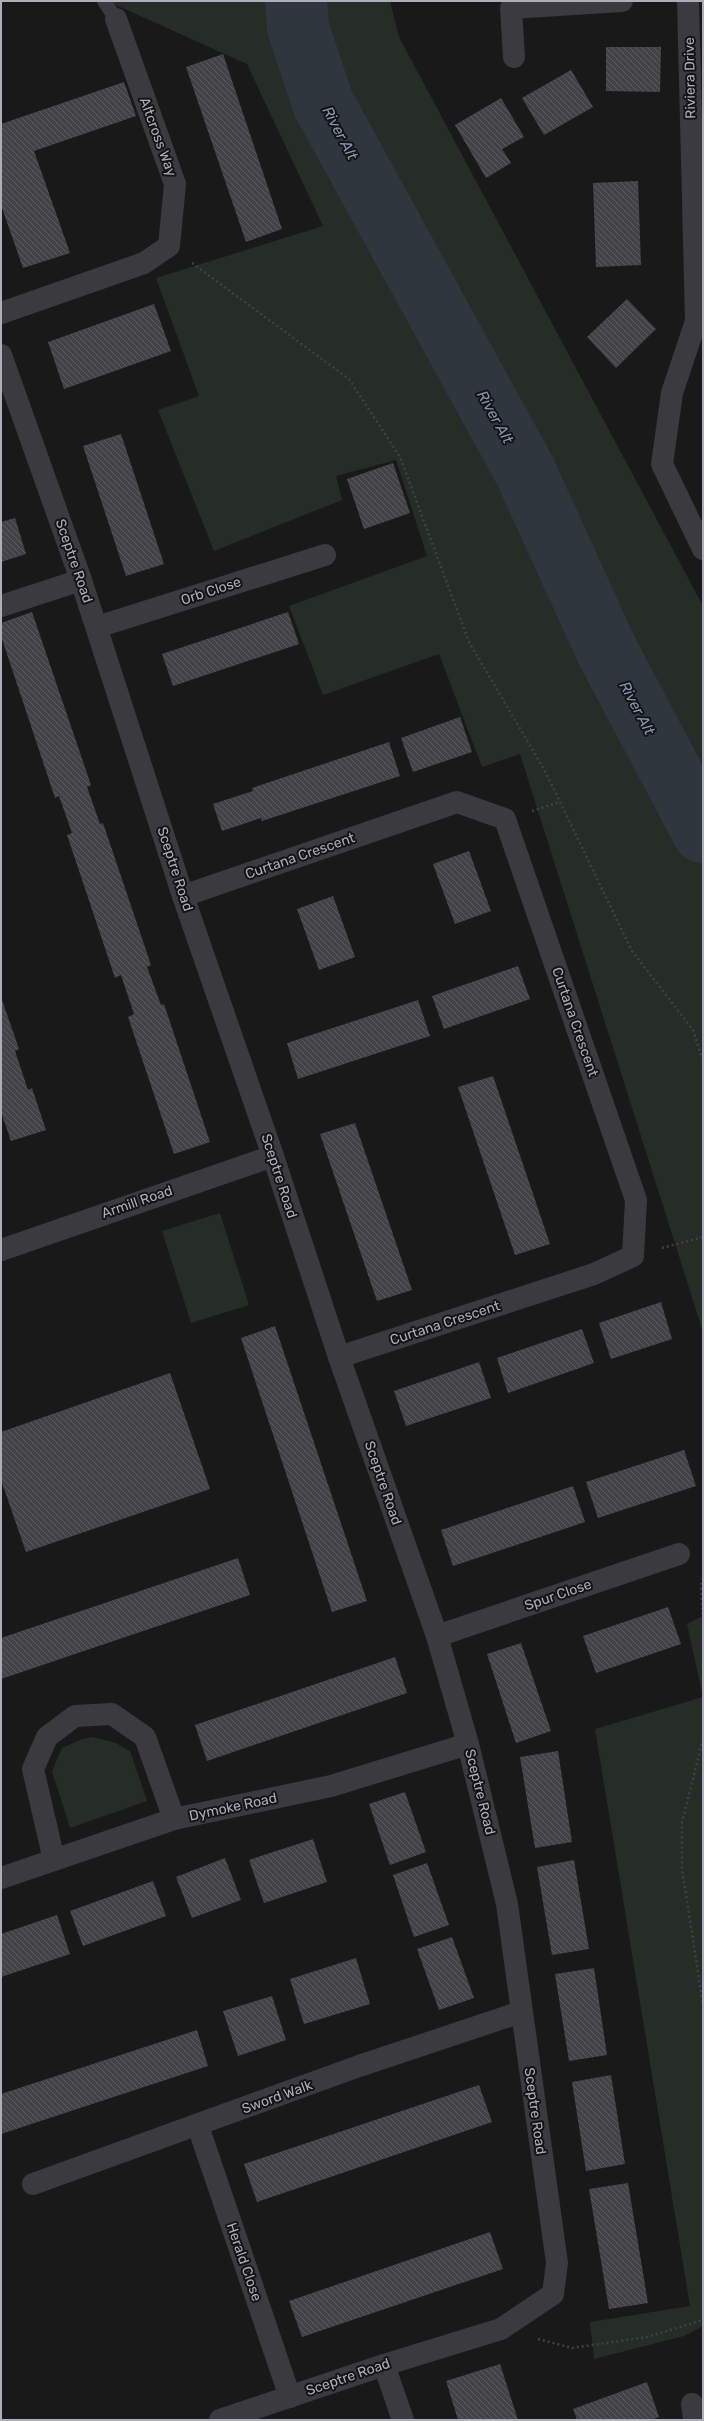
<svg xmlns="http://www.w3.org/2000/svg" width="704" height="2421" font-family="Rubik,sans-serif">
	<defs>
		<pattern id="building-back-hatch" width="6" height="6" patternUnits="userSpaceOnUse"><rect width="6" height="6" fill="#434347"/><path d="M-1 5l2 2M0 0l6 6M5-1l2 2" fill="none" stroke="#5b5c5f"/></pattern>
	</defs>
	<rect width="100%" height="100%" fill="#19191a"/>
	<!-- grass -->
	<g fill="#252d26">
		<path d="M107 1H390L399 37 703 606V1332L520 754 482 767 439 654 323 695 289 606 427 556 396 460 336 476 342 500 214 551 158 410 199 396 156 278 323 226 247 64Z"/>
		<path d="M220 1213 249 1305 191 1323 162 1231Z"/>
		<path d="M703 1616V1697L687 1624Z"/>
		<path d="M703 1697V2326L684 2336 594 2359 590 2322 690 2306 595 1729Z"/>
		<path d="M93 1737 116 1743 130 1751 147 1801 70 1828 52 1771 62 1748 82 1739Z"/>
	</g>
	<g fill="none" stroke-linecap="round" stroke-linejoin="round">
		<!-- river -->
		<path stroke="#2f363e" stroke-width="62" d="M296 1 298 28 323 103 525 471 607 651 703 832"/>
	</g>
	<!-- building -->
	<g fill="url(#building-back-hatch)">
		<path d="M606 47H661L660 92 606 91Z"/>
		<path d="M223 54 282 229 246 242 186 67Z"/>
		<path d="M571 70 593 107 544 135 522 98Z"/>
		<path d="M124 82 136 116 34 151 70 253 23 268 1 205V124Z"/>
		<path d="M501 98 524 137 502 149 511 163 486 178 455 125Z"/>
		<path d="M638 181 641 265 596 267 593 183Z"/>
		<path d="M627 299 656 329 616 368 587 337Z"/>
		<path d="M154 304 171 351 64 389 48 342Z"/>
		<path d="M121 434 164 564 126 576 83 446Z"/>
		<path d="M393 463 410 513 364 529 347 479Z"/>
		<path d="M15 518 26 554 1 562V522Z"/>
		<path d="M32 612 91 785 87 787 100 824 103 823 151 965 147 967 161 1005 164 1004 210 1142 174 1154 128 1017 134 1014 121 975 115 978 67 835 72 833 59 796 55 798 1 636V623Z"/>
		<path d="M288 612 299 644 173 686 162 654Z"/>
		<path d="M460 717 472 752 413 772 401 738Z"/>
		<path d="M389 742 400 776 262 821 261 818 222 831 213 804 253 791 252 788Z"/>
		<path d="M469 851 491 911 455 924 433 864Z"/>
		<path d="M333 896 355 957 319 970 297 909Z"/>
		<path d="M518 966 530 999 444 1029 432 996Z"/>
		<path d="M1 997 19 1049 15 1051 28 1090 32 1088 46 1130 11 1141 1 1112Z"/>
		<path d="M418 1000 430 1036 298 1079 287 1043Z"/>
		<path d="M493 1076 550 1244 515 1255 458 1087Z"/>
		<path d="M355 1123 412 1290 377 1301 320 1134Z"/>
		<path d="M661 1302 672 1339 611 1359 599 1323Z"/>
		<path d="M275 1326 367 1601 332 1612 241 1338Z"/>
		<path d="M582 1329 594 1363 508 1393 497 1358Z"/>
		<path d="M479 1362 491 1398 406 1426 394 1391Z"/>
		<path d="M170 1373 210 1489 26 1552 1 1480V1432Z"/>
		<path d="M684 1450 696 1486 598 1518 586 1482Z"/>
		<path d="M573 1486 585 1522 453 1566 441 1530Z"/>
		<path d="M238 1558 250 1595 1 1679V1638Z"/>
		<path d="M668 1607 681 1644 596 1673 583 1636Z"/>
		<path d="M521 1643 551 1731 516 1743 487 1654Z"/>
		<path d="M395 1657 407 1693 207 1761 195 1725Z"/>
		<path d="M558 1751 572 1842 535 1848 520 1757Z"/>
		<path d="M405 1792 426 1852 390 1865 369 1804Z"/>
		<path d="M313 1839 327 1882 264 1903 249 1860Z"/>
		<path d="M225 1858 241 1900 192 1918 176 1877Z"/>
		<path d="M574 1860 589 1949 552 1955 537 1867Z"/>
		<path d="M427 1863 449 1925 414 1937 393 1875Z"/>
		<path d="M153 1881 166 1916 83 1946 70 1911Z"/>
		<path d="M57 1915 70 1954 1 1977V1934Z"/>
		<path d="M452 1937 474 1998 439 2010 417 1949Z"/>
		<path d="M356 1958 370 2004 304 2024 290 1979Z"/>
		<path d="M594 1968 607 2055 569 2061 555 1974Z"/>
		<path d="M272 1996 286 2040 238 2056 223 2011Z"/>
		<path d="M197 2030 208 2066 1 2134V2094Z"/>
		<path d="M611 2075 625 2164 586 2171 572 2082Z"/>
		<path d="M479 2085 492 2122 257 2202 244 2164Z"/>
		<path d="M628 2183 648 2303 609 2309 589 2189Z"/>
		<path d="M490 2232 503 2269 302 2337 289 2301Z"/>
		<path d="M500 2364 518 2420H458L446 2381Z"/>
		<path d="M647 2382 659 2417 651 2420H577L573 2409Z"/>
	</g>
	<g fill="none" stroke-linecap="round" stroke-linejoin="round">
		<!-- path -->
		<g stroke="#404146" stroke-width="2.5" stroke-dasharray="2 3" stroke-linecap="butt">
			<path d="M192 263 349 379 400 457 469 642 545 771 632 951 693 1030 703 1061"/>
			<path d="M532 811 560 802"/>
			<path d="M662 1248 703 1237"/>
			<path d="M703 1578 701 1586 703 1617"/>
			<path d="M703 1739 682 1822V1868L703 2005"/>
			<path d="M538 2339 572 2348 647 2337 703 2320"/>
		</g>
		<!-- lane -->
		<path stroke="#3a3a3f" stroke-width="14" d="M104 1 116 19"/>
		<!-- street -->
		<g stroke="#3a3a3f" stroke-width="22">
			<path d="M688 1 696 321 672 393 662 464 703 549"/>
			<path d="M514 57 511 8 622 1"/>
			<path d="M1 313 144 263 169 246 175 184 116 19"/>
			<path d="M1 355 81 580 183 896 273 1156 339 1357 437 1636 468 1744 507 1904 557 2263 553 2294 501 2329 384 2365 220 2420"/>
			<path d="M1 606 81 580"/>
			<path d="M97 627 325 555"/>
			<path d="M183 896 457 802 505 819 636 1200 633 1256 594 1274 339 1357"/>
			<path d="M1 1250 273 1156"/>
			<path d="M437 1636 679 1554"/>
			<path d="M54 1860 33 1769 47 1737 75 1716 112 1714 145 1737 174 1819"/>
			<path d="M1 1878 174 1819 331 1786 468 1744"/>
			<path d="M198 2126 290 2397"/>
			<path d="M33 2184 359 2066 521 2012"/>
			<path d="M384 2365 403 2420"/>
			<path d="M692 2404 694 2420"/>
		</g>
	</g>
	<g text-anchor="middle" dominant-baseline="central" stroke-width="4" stroke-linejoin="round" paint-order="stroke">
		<!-- street labels -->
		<g font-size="14" fill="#acaeb9" stroke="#141315">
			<text transform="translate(690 78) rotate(-91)">Riviera Drive</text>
			<text transform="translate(158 137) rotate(70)">Altcross Way</text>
			<text transform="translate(74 561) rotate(71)">Sceptre Road</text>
			<text transform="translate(211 591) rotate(-18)">Orb Close</text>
			<text transform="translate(300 856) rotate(-19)">Curtana Crescent</text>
			<text transform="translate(175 869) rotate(72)">Sceptre Road</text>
			<text transform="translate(575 1022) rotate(71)">Curtana Crescent</text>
			<text transform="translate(279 1176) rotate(72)">Sceptre Road</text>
			<text transform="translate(137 1202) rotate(-19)">Armill Road</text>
			<text transform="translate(445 1323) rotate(-18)">Curtana Crescent</text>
			<text transform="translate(383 1483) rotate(71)">Sceptre Road</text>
			<text transform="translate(558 1595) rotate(-19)">Spur Close</text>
			<text transform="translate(480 1792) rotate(76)">Sceptre Road</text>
			<text transform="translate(233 1807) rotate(-12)">Dymoke Road</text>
			<text transform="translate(277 2097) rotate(-20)">Sword Walk</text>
			<text transform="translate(535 2111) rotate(82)">Sceptre Road</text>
			<text transform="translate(244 2262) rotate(71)">Herald Close</text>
			<text transform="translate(348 2377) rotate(-19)">Sceptre Road</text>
		</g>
		<!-- water labels -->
		<g font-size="15" font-style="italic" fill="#8598b2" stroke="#141315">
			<text transform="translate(340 133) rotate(62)">River Alt</text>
			<text transform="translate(495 417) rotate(61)">River Alt</text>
			<text transform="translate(637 708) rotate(62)">River Alt</text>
		</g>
	</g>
	<!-- border -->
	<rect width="704" height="2421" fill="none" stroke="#acaeb9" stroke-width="4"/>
</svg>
